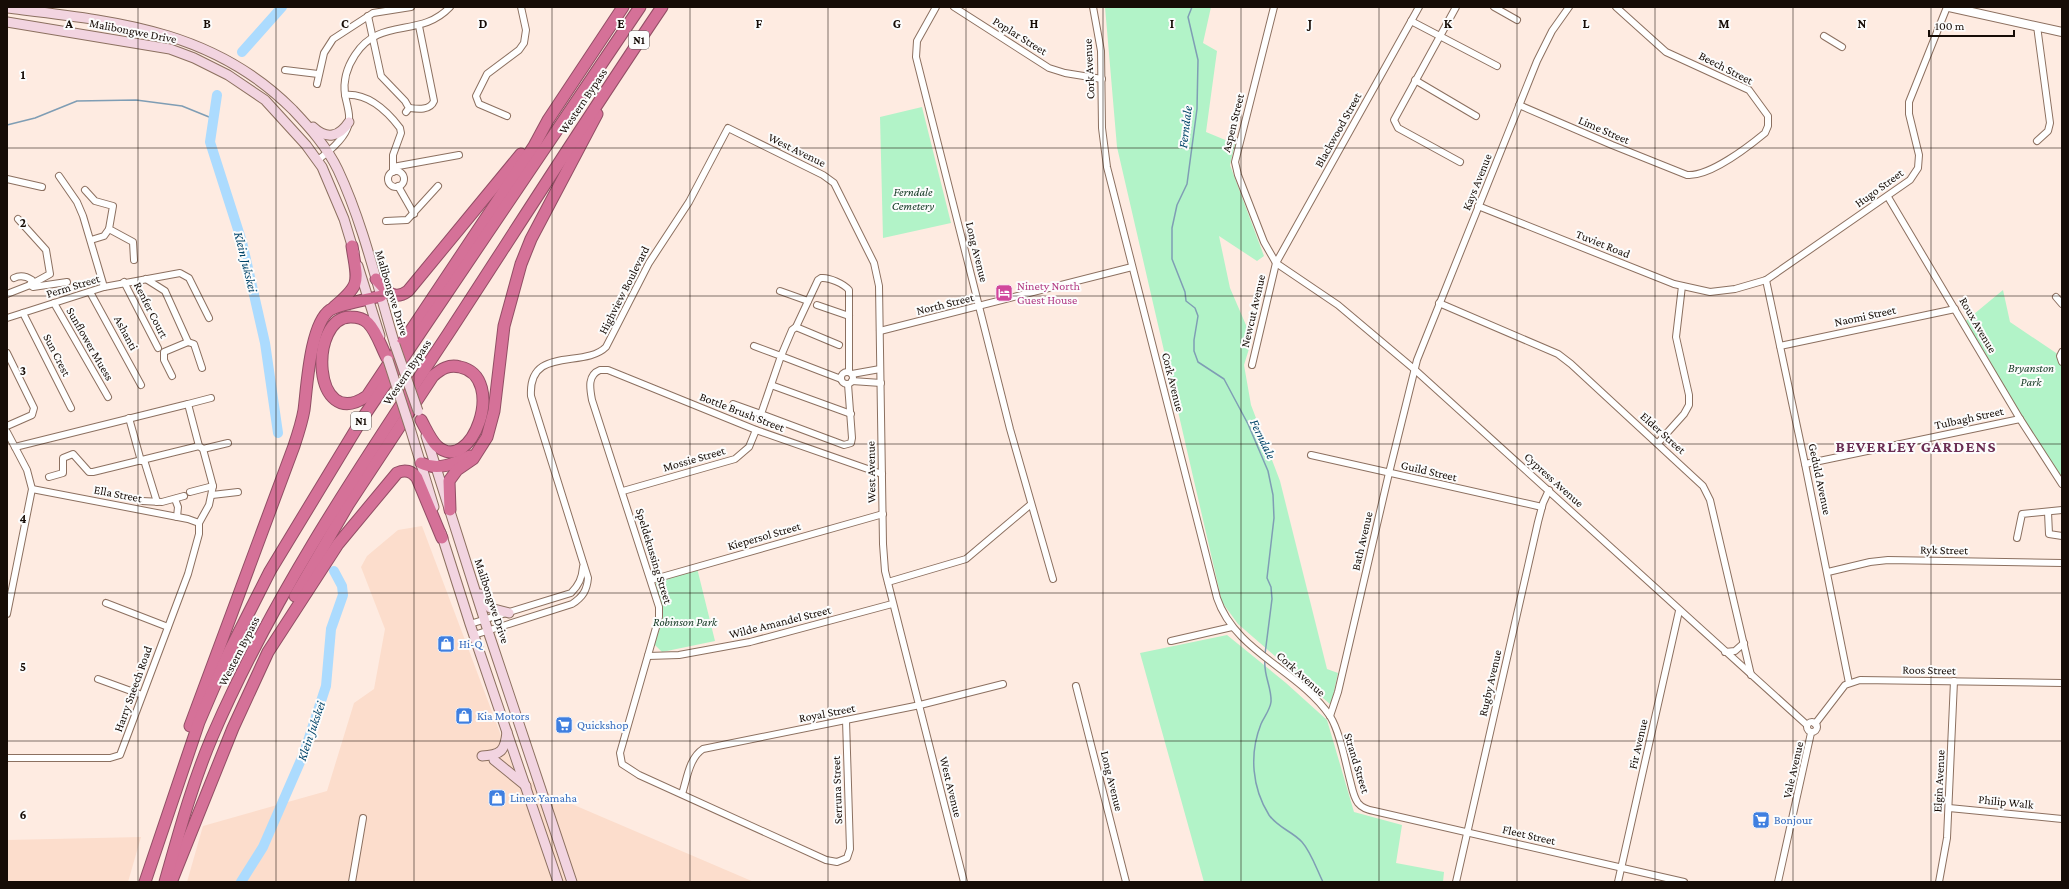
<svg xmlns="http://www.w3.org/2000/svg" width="2069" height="889" font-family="'Crimson Pro',serif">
	<rect width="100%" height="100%" fill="#feebe1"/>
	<!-- built -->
	<g fill="#fcddcc">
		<path d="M422 526 514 770 553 796 754 882H187L203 826 327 791 354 703 374 689 385 629 361 567 367 556 398 530Z"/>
		<path d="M141 837 128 882H7V840Z"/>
	</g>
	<!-- green -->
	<g fill="#b2f3c8">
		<path d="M1105 7H1211L1203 43 1217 51 1206 132 1235 144 1230 165 1264 256 1257 261 1219 236 1230 288 1252 339 1244 365 1251 405 1280 481 1327 669 1338 673 1331 705 1238 624 1222 602 1117 147Z"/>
		<path d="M922 107 951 223 883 238 880 117Z"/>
		<path d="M2003 290 2010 322 2062 357V482L1962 324Z"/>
		<path d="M697 568 715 641 662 652 654 644C663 615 662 609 655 580Z"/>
		<path d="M1227 635 1286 683 1327 720 1354 812 1402 825 1396 863 1444 872 1443 882H1204L1140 653Z"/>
	</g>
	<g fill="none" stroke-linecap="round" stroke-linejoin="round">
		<!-- stream -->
		<g stroke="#7f9db4" stroke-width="1.5">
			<path d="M1192 7 1188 17 1198 60 1197 109 1187 184 1177 205 1172 228V259L1185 292 1186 301 1195 308 1198 316 1194 340V351L1198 362 1224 379 1248 424 1268 471 1273 495 1274 518 1267 578 1271 587 1272 599 1265 654"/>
			<path d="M7 125 35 118 77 101 136 100 182 106 214 119"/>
			<path d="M1265 660C1263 674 1272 688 1271 702 1270 710 1264 717 1261 724 1249 754 1252 788 1269 815 1278 828 1292 831 1302 842 1311 852 1317 870 1323 882"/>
		</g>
		<!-- river -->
		<g stroke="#acdbfe" stroke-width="10">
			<path d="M242 52 282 7"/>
			<path d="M217 95 210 142 242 242 265 343 278 433"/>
			<path d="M241 882 263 847 304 753 326 686 331 629 343 595 342 586 334 571"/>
		</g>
		<defs>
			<g id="minor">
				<path d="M936 7 917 41 916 57 1010 429 1053 579"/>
				<path d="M954 7 1049 68 1065 73 1102 79"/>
				<path d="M1093 7 1101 51 1102 128 1107 167 1217 598C1235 652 1299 670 1330 716 1340 732 1345 761 1350 780 1352 787 1353 796 1358 803 1362 808 1368 810 1374 811L1684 882"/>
				<path d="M1274 7 1235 162 1238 175 1264 242 1276 263 1338 305 1414 369 1807 725"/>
				<path d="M1456 7 1394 120 1398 128 1460 162"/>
				<path d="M1494 7 1517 20"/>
				<path d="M368 16 381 76 405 101 409 108 406 112"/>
				<path d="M1411 21 1497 66"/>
				<path d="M2037 26 2050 123 2048 131 2037 141"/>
				<path d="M1824 36 1842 47"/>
				<path d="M285 70 318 74"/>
				<path d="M1415 80 1476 116"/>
				<path d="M317 84 324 53 333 39 373 13 411 7"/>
				<path d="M345 95C368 93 387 111 400 128L401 133 393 155V172"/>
				<path d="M1519 105 1612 145 1687 175C1709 177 1748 147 1765 133L1768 126V116L1749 90 1666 52 1616 7"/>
				<path d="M409 108C417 109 430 111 434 101L419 26"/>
				<path d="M507 116 479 104 476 96 487 74 519 50 524 43 526 30 521 7"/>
				<path d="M318 160C328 152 342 141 347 129 352 118 347 106 345 95 343 81 347 67 355 55 380 16 420 39 450 7"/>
				<path d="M393 167 459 155"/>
				<circle cx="396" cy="179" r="8"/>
				<path d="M59 176 77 202 83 216 104 287"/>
				<path d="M7 179 42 187"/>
				<path d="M398 186 414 214"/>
				<path d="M85 190 95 201 113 206 109 229 133 242 134 260"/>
				<path d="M1888 197 2020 419 2062 484"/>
				<path d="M1478 206 1674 284 1710 292 1735 289 1766 280 1910 180 1918 168 1919 155 1909 114V102L1947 7"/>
				<path d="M386 221 407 220 438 186"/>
				<path d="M91 240 104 236 109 229"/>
				<path d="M14 278C20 275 26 276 32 280L30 285 33 287 67 282"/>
				<path d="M146 279 165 291 188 342"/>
				<path d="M1766 280 1805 464 1849 683"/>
				<path d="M124 282 158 348"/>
				<path d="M780 291 808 301"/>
				<path d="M90 292 141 385"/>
				<path d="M7 294 30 285 50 274 46 250 18 219"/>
				<path d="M2056 297 2062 304"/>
				<path d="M54 303 108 397"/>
				<path d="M1439 303 1558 354 1571 364 1703 486 1710 500 1751 675"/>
				<path d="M817 305 849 316"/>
				<path d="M23 313 71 408"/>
				<path d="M7 318 104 287 180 273 189 278 209 318"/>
				<path d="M796 327 839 345"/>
				<path d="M880 331 1132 267"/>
				<path d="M754 346 781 356 761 414 844 445 851 443 852 438 848 384"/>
				<path d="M1780 346 1955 309"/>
				<path d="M2062 352 2060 356 2062 362"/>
				<path d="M7 353 34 408 32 415 7 426"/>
				<path d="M1252 365 1276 263 1419 7"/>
				<circle cx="847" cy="378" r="6"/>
				<path d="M852 374 880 369"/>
				<path d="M172 376 164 360V352L188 342 194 344 202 368"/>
				<path d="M841 379 781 356 792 330 796 327 818 280 821 278C829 277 844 284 849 290V372"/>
				<path d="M852 381 881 383"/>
				<path d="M771 385 851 414"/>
				<path d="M188 404 211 398"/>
				<path d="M733 404 761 414"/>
				<path d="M129 418 141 461"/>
				<path d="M7 432 27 470 32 489 7 614"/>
				<path d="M1658 443 1684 414 1689 405V395L1676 337 1682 286"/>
				<path d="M15 447 188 404 199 446 203 449 213 486 209 505 199 523"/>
				<path d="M203 449 228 443"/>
				<path d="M1311 455 1542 507"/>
				<path d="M144 460 157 502"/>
				<path d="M1805 464 2020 419"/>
				<path d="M49 477 63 473V458L73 454 89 472H93L199 446"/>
				<path d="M32 489 188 519 199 523"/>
				<path d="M623 491 735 459 749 447 756 430"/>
				<path d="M190 492 213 486"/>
				<path d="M212 495 238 492"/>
				<path d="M175 499 178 507 177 517"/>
				<path d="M142 501 162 502 184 496"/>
				<path d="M2048 512 2049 534 2062 536"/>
				<path d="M2017 538 2022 514 2062 510"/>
				<path d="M1828 572 1870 562 1888 560 2062 563"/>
				<path d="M651 580 883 514"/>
				<path d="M888 582 966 559 1030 505"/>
				<path d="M106 603 168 627"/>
				<path d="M470 624 571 593C579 585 582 578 583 567"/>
				<path d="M474 635 572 604C583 597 587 590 588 578L531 396C528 345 584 369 606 347L649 263 689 202 728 128 823 175 834 183 874 263 879 286 883 544 885 571 964 882"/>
				<path d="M1171 641 1232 627"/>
				<path d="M1725 652 1735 651 1744 643"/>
				<path d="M648 656 679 655 750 642 892 604"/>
				<path d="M98 679 142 695"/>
				<path d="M1076 686 1126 882"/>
				<path d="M1330 716 1338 692 1389 473 1417 360 1537 61 1552 31 1569 7"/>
				<path d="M846 720 850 849 847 858 837 862 826 860 639 775 622 764 620 753 659 617V607L592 400C590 389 587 375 600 370H608L756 430 882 474"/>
				<circle cx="1812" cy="727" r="5"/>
				<path d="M1815 724 1845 685 1860 680 2062 683"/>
				<path d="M7 758H110L120 755 188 574 199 534V523"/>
				<path d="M682 794C687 779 689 758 703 749L920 705 1003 684"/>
				<path d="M1949 808 2062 819"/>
				<path d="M352 882 363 818"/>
				<path d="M1456 882 1538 522 1543 503 1549 490"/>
				<path d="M1618 882 1679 611"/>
				<path d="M1778 882 1811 733"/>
				<path d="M1939 882 1947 838 1954 681"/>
			</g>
			<path id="tertiary" d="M1949 7 2062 32"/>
			<g id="secondary">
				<path d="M7 8C114 21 213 29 293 110 310 128 327 147 338 170 363 223 378 288 395 345"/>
				<path d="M7 22 170 49 194 58 228 75 265 100 306 145 322 167 344 219 354 252"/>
				<path d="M313 127C327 140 339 137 349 122"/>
				<path d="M358 266 380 336"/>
				<path d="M410 428 434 507"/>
				<path d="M426 436 488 631 572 882"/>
				<path d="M441 533 470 624 558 882"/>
				<path d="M480 594 490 608 509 613"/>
				<path d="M482 756C501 755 505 751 507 732"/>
				<path d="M494 760 526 786"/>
			</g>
			<g id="motorway">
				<path d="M376 279C386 290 393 302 408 291L521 154"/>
				<path d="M334 307C363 283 357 281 352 246"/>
				<path d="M387 358C381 347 377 332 368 323 363 318 357 317 351 317 308 316 312 434 367 396L534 146 548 120 623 7"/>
				<path d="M421 463C438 471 454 464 470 456"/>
				<path d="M450 510 449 481 457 470 473 459 487 437 494 411 504 326 521 264 531 239 597 114"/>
				<path d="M295 596 348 505 433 376C441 369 449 364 460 367 508 377 471 477 437 446 430 439 426 429 421 420"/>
				<path d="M190 726 294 446C298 434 302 422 304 410 307 387 310 324 330 310 340 304 369 299 381 296"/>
				<path d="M172 880 233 728 268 652 338 544 397 473C405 469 412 471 417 478L442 538"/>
				<path d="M145 882 199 722 229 652 270 571 364 416 640 7"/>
				<path d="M165 882C179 833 192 784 212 737 274 593 362 464 448 334 519 225 589 115 662 7"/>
			</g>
		</defs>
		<!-- minor casing -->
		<use href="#minor" stroke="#8c7060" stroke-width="8"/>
		<!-- tertiary casing -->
		<use href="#tertiary" stroke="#8c7060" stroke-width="10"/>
		<!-- secondary casing -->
		<use href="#secondary" stroke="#8c7060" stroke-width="11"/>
		<!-- motorway casing -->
		<use href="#motorway" stroke="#924e65" stroke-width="13"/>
		<!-- minor -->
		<use href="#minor" stroke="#fff" stroke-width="6"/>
		<!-- tertiary -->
		<use href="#tertiary" stroke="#fff" stroke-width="8"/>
		<!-- secondary -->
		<use href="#secondary" stroke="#f2d4e0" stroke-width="9"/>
		<!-- motorway -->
		<use href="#motorway" stroke="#d57198" stroke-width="11"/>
		<defs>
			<g id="secondary-bridge">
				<path d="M395 345 418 411"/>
				<path d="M388 360 410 428"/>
			</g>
		</defs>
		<!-- secondary-bridge casing -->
		<use href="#secondary-bridge" stroke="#8c7060" stroke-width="11" stroke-linecap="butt"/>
		<!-- secondary-bridge -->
		<use href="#secondary-bridge" stroke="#f2d4e0" stroke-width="9"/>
	</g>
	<!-- grid -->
	<path fill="none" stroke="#160c06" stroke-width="1" stroke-opacity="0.55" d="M138 7V882M276 7V882M414 7V882M552 7V882M690 7V882M828 7V882M966 7V882M1103 7V882M1241 7V882M1379 7V882M1517 7V882M1655 7V882M1793 7V882M1931 7V882M7 148H2062M7 296H2062M7 444H2062M7 593H2062M7 741H2062"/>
	<!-- icons -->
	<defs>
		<symbol id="hotel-square" viewBox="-11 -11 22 22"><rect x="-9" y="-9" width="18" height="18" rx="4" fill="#d1479c" stroke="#fcfcfc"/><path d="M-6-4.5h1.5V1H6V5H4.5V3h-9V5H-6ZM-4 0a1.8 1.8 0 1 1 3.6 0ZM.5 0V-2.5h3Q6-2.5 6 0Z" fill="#fff"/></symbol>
		<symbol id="shop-square" viewBox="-11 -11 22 22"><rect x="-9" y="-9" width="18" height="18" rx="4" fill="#3f7fe0" stroke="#fcfcfc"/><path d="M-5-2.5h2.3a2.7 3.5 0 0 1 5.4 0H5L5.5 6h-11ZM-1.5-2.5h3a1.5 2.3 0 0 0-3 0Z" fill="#fff"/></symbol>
		<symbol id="supermarket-square" viewBox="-11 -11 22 22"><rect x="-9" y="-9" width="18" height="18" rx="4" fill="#3f7fe0" stroke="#fcfcfc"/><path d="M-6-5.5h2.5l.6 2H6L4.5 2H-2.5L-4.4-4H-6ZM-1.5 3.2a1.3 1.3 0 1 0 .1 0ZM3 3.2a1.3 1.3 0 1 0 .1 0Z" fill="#fff"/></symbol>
	</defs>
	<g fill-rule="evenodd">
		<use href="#hotel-square" x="994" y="283" width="20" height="20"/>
		<use href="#shop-square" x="436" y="634" width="20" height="20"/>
		<use href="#shop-square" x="454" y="706" width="20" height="20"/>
		<use href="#supermarket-square" x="554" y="715" width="20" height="20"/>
		<use href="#shop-square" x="487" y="788" width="20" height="20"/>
		<use href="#supermarket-square" x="1751" y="810" width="20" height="20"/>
	</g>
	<g text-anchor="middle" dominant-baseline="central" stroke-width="4" stroke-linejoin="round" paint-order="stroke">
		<!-- shield labels -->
		<g fill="#fcfcfc" stroke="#5b5450" stroke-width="1">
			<rect x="629" y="31" width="20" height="18" rx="3"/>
			<rect x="351" y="412" width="20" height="18" rx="3"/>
		</g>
		<g font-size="11" font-weight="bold" fill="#160c06">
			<text x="639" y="40">N1</text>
			<text x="361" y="421">N1</text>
		</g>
		<!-- street labels -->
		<g font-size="12" fill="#160c06" stroke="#fcfcfc">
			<text transform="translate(133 31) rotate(11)">Malibongwe Drive</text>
			<text transform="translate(1020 36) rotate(32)">Poplar Street</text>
			<text transform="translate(1726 68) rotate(27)">Beech Street</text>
			<text transform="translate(1089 69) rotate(-93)">Cork Avenue</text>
			<text transform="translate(583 101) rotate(-56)">Western Bypass</text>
			<text transform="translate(1233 123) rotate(-76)">Aspen Street</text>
			<text transform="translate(1338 130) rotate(-61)">Blackwood Street</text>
			<text transform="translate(1604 130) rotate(23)">Lime Street</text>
			<text transform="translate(797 150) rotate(26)">West Avenue</text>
			<text transform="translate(1477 182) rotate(-68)">Kays Avenue</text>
			<text transform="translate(1879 188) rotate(-36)">Hugo Street</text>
			<text transform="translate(1603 244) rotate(22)">Tuviet Road</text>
			<text transform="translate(977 252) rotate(76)">Long Avenue</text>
			<text transform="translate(73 286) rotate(-17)">Perm Street</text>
			<text transform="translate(624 290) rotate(-63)">Highview Boulevard</text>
			<text transform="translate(392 293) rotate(73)">Malibongwe Drive</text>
			<text transform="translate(945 304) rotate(-14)">North Street</text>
			<text transform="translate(151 310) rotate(63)">Renfer Court</text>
			<text transform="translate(1253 311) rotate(-77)">Newcut Avenue</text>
			<text transform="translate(1865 316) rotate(-12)">Naomi Street</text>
			<text transform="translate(1978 325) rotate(60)">Roux Avenue</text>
			<text transform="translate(126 333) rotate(62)">Ashanti</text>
			<text transform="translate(90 344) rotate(60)">Sunflower Muess</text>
			<text transform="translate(57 355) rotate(63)">Sun Crest</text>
			<text transform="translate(407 372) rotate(-56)">Western Bypass</text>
			<text transform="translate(1173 382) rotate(76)">Cork Avenue</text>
			<text transform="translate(742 412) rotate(21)">Bottle Brush Street</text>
			<text transform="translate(1969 418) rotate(-12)">Tulbagh Street</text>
			<text transform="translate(1663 433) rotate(42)">Elder Street</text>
			<text transform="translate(694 459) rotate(-16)">Mossie Street</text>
			<text transform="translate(1429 471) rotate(13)">Guild Street</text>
			<text transform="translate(871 472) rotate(-91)">West Avenue</text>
			<text transform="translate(1820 479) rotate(78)">Geduld Avenue</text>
			<text transform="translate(1554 480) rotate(42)">Cypress Avenue</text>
			<text transform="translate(118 494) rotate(11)">Ella Street</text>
			<text transform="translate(764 536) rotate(-16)">Kiepersol Street</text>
			<text transform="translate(1362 541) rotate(-77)">Bath Avenue</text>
			<text transform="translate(1944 550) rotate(1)">Ryk Street</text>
			<text transform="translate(654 556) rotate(73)">Speldekussing Street</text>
			<text transform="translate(492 601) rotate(72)">Malibongwe Drive</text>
			<text transform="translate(780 622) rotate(-14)">Wilde Amandel Street</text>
			<text transform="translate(239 651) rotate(-63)">Western Bypass</text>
			<text transform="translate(1929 670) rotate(1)">Roos Street</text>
			<text transform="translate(1301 674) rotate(42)">Cork Avenue</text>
			<text transform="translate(1490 683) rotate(-77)">Rugby Avenue</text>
			<text transform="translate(133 689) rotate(-70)">Harry Sneech Road</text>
			<text transform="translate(827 713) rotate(-11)">Royal Street</text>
			<text transform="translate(1638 744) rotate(-77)">Fir Avenue</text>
			<text transform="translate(1357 763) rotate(73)">Strand Street</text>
			<text transform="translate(1793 770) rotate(-77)">Vale Avenue</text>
			<text transform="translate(1112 781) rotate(76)">Long Avenue</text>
			<text transform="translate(1939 781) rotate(-87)">Elgin Avenue</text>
			<text transform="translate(951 787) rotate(76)">West Avenue</text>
			<text transform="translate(837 790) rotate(-92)">Serruna Street</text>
			<text transform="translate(2006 802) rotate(6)">Philip Walk</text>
			<text transform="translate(1529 835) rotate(13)">Fleet Street</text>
		</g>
		<!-- park labels -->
		<g font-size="12" font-style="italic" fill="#113621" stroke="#fcfcfc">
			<text x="913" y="192">Ferndale<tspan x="913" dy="14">Cemetery</tspan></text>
			<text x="2031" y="368">Bryanston<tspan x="2031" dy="14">Park</tspan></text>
			<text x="685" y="622">Robinson Park</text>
		</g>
		<!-- hotel labels -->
		<g font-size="12" fill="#b23c85" stroke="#fcfcfc" text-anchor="start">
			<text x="1017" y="286">Ninety North<tspan x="1017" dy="14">Guest House</tspan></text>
		</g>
		<!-- shop labels -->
		<g font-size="12" fill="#366cbe" stroke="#fcfcfc" text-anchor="start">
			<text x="459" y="644">Hi-Q</text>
			<text x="477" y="716">Kia Motors</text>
			<text x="577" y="725">Quickshop</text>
			<text x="510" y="798">Linex Yamaha</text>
			<text x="1774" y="820">Bonjour</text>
		</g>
		<!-- water labels -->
		<g font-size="13" font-style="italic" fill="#004469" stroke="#fcfcfc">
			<text transform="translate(1185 127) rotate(-83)">Ferndale</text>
			<text transform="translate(246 262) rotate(76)">Klein Jukskei</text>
			<text transform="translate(1263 439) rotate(64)">Ferndale</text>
			<text transform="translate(311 731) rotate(-71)">Klein Jukskei</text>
		</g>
		<!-- district labels -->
		<g font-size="16" font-weight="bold" letter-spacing="1" fill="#6a2d53" stroke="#fcfcfc">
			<text x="1916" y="446">BEVERLEY GARDENS</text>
		</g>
	</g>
	<g font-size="13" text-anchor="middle" font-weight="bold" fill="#160c06" stroke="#fcfcfc" stroke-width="4" stroke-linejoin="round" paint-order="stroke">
		<text x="69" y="28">A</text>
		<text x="207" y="28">B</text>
		<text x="345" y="28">C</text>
		<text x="483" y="28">D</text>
		<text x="621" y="28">E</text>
		<text x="759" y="28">F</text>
		<text x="897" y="28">G</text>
		<text x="1034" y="28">H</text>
		<text x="1172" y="28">I</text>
		<text x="1310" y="28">J</text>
		<text x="1448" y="28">K</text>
		<text x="1586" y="28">L</text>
		<text x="1724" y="28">M</text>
		<text x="1862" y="28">N</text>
		<text x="23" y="79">1</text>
		<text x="23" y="227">2</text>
		<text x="23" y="375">3</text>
		<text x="23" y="523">4</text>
		<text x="23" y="671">5</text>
		<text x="23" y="819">6</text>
	</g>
	<!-- border -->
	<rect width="2069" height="889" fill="none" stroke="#160c06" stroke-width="16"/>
	<!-- scale -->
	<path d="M1929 30v6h85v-6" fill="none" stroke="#160c06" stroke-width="2"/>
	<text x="1935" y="30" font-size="12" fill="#160c06" stroke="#fcfcfc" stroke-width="3" paint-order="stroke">100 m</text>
</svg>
